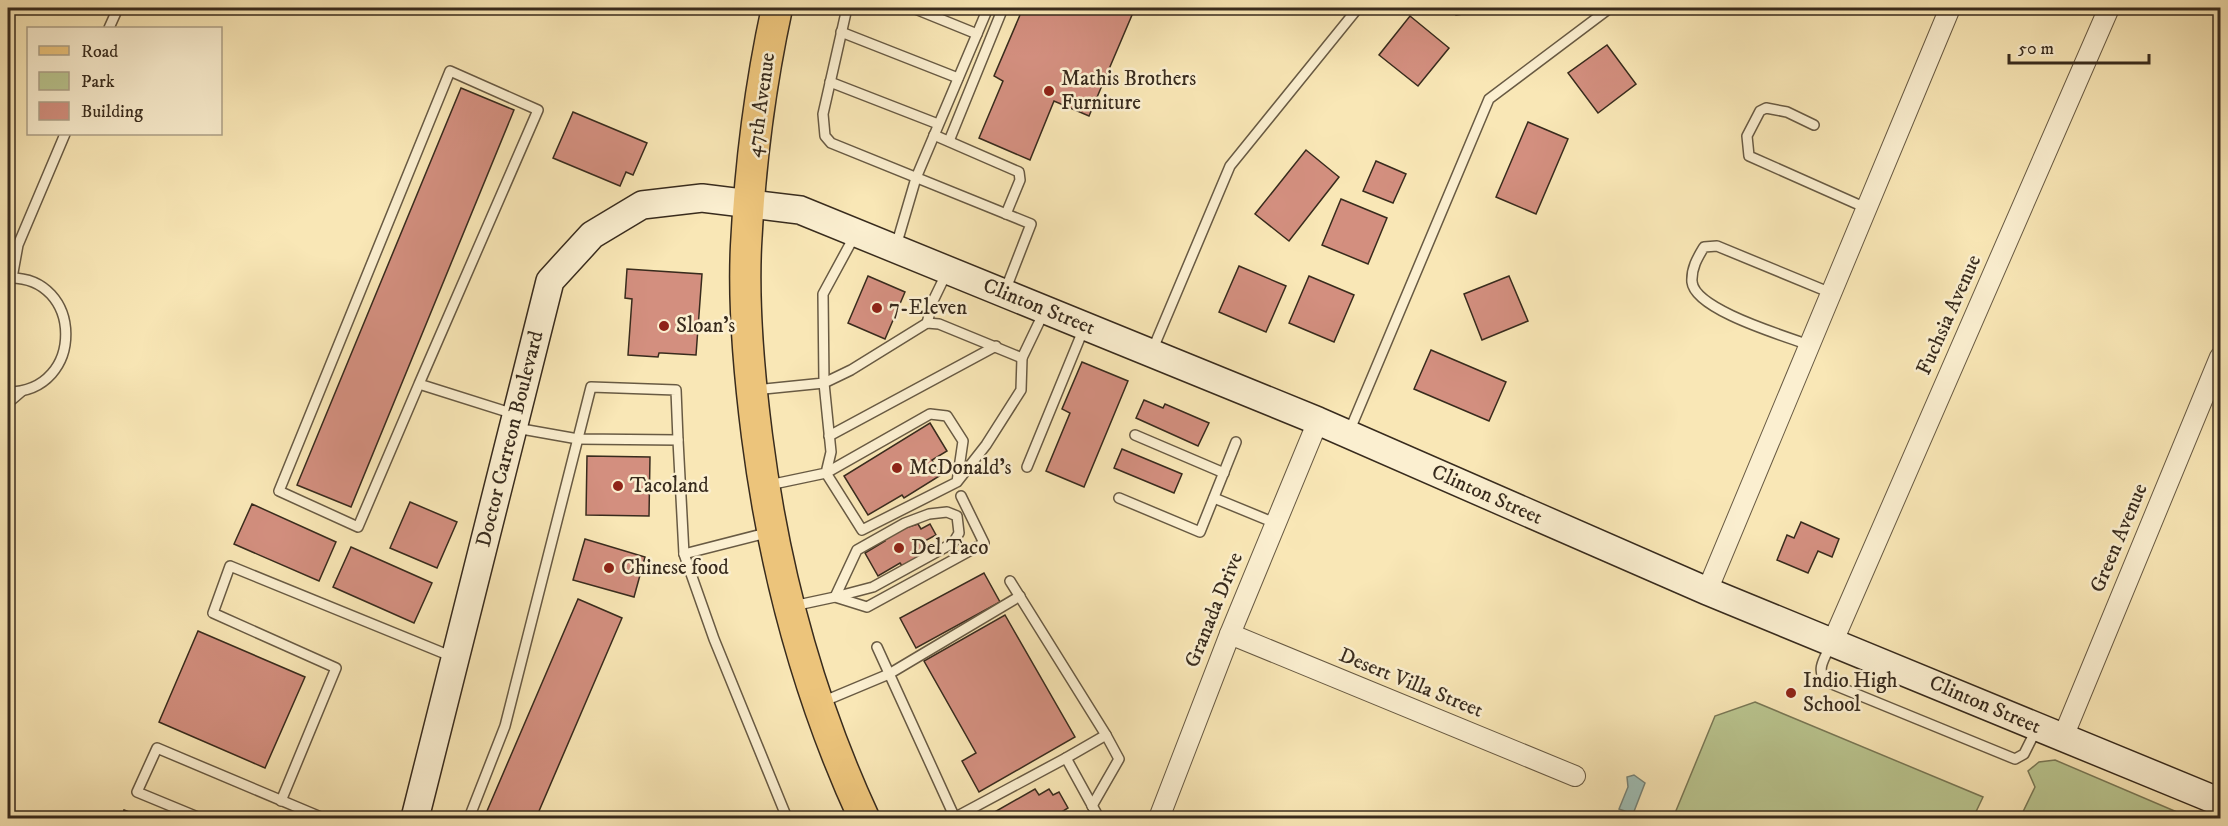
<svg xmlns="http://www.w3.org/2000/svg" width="2228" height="826" font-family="'IM FELL DW Pica',serif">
	<rect width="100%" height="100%" fill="#f9e7b6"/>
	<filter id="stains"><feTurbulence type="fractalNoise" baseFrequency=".00333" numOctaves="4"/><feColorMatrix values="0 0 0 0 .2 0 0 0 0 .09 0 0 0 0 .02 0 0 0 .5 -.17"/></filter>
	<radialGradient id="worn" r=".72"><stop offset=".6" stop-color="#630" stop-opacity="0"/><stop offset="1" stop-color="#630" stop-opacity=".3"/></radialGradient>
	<!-- green -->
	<g fill="#bac690" stroke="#797856" stroke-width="1.5">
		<path d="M1755 702 1983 797 1973 818H1673L1715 716Z"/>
		<path d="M2055 760 2191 818H2020L2035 787 2028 771 2039 762Z"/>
	</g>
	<!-- water -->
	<path fill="#9fbeb5" stroke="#768378" stroke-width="1.5" d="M1634 775 1645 783 1633 814 1619 809 1628 787 1627 777Z"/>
	<!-- building -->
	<g fill="#d38f7f" stroke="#382b1d" stroke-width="1.5">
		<path d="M1023 8H1135L1089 116 1054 101 1030 160 979 138 1003 81 994 76Z"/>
		<path d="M1455 8H1505V9L1456 15Z"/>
		<path d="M1410 16 1449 48 1418 86 1379 55Z"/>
		<path d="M1607 45 1636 84 1598 113 1568 73Z"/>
		<path d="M461 88 514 110 351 507 297 485Z"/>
		<path d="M573 112 647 143 633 175 626 172 620 186 553 158Z"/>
		<path d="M1528 122 1568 139 1536 214 1496 197Z"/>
		<path d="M1306 150 1339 177 1289 241 1255 214Z"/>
		<path d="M1376 161 1406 174 1393 203 1363 191Z"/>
		<path d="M1341 199 1387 218 1368 264 1322 245Z"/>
		<path d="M1239 266 1286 286 1266 332 1219 312Z"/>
		<path d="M627 269 702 274 696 355 662 353H659L658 357 628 355 632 299 625 298Z"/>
		<path d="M868 276 905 292 885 339 848 323Z"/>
		<path d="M1309 276 1354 295 1334 342 1289 323Z"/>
		<path d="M1509 276 1528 321 1482 340 1464 294Z"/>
		<path d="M1431 350 1506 382 1489 421 1414 389Z"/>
		<path d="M1082 362 1128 381 1084 487 1046 471 1070 413 1062 409Z"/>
		<path d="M1144 400 1163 408 1165 404 1209 423 1198 446 1136 418Z"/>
		<path d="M930 423 947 451 932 460 941 475 904 498 902 495 868 515 844 476Z"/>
		<path d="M1122 449 1182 474 1174 493 1114 468Z"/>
		<path d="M587 456 650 457 649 516 586 515Z"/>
		<path d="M410 502 457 522 437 568 390 548Z"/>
		<path d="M252 504 336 542 319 581 234 544Z"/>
		<path d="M1801 522 1839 539 1832 557 1818 551 1808 573 1777 560 1787 535 1794 538Z"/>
		<path d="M902 523 905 528 918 524 921 529 930 524 936 535 921 543 927 553 903 567 900 563 878 576 865 553 885 541 881 535Z"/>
		<path d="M585 539 645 557 634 597 573 580Z"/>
		<path d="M351 547 432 583 414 623 333 587Z"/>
		<path d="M984 573 1000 602 916 648 900 618Z"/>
		<path d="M578 599 622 618 536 818H484Z"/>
		<path d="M1005 615 1075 737 979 792 962 761 976 753 924 661Z"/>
		<path d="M198 631 305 677 265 768 159 722Z"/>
		<path d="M1035 789 1039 795 1049 789 1053 795 1059 792 1068 808 1052 818H984Z"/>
		<path d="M124 810 145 818H121Z"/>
	</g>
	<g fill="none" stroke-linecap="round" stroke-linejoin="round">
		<defs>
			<g id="lane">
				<path d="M847 8 823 114 825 136 831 143 1031 224 1005 291"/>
				<path d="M913 8 977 34"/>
				<path d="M109 28 118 8"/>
				<path d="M841 32 958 78"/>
				<path d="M830 82 938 124"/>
				<path d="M1814 125 1787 112 1766 108 1760 111 1747 136 1749 156 1866 208"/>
				<path d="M934 135 1019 172 1020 180 1006 214"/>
				<path d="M949 141 1003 8"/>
				<path d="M896 246 916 178 988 8"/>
				<path d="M8 278C84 275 86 392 8 392"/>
				<path d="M12 278 18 245 65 134"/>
				<path d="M927 323 933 301 947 272"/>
				<path d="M1809 345C1785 336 1695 310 1692 282 1691 268 1698 257 1704 247L1717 246 1831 293"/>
				<path d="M1152 351 1230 166 1358 8"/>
				<path d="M419 384 538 110 450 71 279 491 358 527 419 384 514 414"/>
				<path d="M755 390 824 383 823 294 855 235"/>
				<path d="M8 403 22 391"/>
				<path d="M516 428 578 439 678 440 684 554 714 639 787 818"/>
				<path d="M1349 432 1489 99 1610 8"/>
				<path d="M1135 435 1224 473"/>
				<path d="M829 436 996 346"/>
				<path d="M1027 467 1084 328"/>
				<path d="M957 482 963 441 947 416 930 414 826 473 862 530 957 482 986 445 1021 390 1022 358 1044 312"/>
				<path d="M769 485 826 473 831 452 824 383 851 370 927 323 939 324 1022 358"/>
				<path d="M1119 498 1200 532 1236 442"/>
				<path d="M1214 498 1275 523"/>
				<path d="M947 512 957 516 959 533 953 543 873 587 835 597 857 550 905 523 929 514Z"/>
				<path d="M684 554 770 532"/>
				<path d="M1010 581 1106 735 1066 758"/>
				<path d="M793 606 835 597 867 607 984 543 961 496"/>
				<path d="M1832 643C1826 656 1814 670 1827 682L2015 759 2024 754 2037 728"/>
				<path d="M877 647 955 818"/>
				<path d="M822 702 889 674 1020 596"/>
				<path d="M281 801 336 668 213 613 230 566 453 657"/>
				<path d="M1092 806 1119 759 1106 735"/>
				<path d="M200 818 137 792 157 748 323 818"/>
				<path d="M469 818 505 726 591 387 676 390 678 440"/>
				<path d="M954 818 1066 758 1099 818"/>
			</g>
			<g id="street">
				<path d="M1707 591 1950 8"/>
				<path d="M1230 634 1575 776"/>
				<path d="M1833 641 2109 8"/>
				<path d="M2063 737 2220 357"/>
				<path d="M1159 818 1230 634 1318 421"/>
			</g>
			<path id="secondary" d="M415 818 550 281 592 235 642 205 702 198 800 210 1318 421 1707 591 2220 802"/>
			<path id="primary" d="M777 8C760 86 750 166 746 246 743 309 749 373 757 436 774 569 808 697 864 818"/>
		</defs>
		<!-- lane casing -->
		<use href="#lane" stroke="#685a43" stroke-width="12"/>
		<!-- street casing -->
		<use href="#street" stroke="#685a43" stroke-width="22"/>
		<!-- secondary casing -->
		<use href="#secondary" stroke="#382b1d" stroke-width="30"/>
		<!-- primary casing -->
		<use href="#primary" stroke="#382b1d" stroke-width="33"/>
		<!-- lane -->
		<use href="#lane" stroke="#fbefd0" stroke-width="9"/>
		<!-- street -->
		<use href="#street" stroke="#fbefd0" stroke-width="20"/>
		<!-- secondary -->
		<use href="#secondary" stroke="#fbefd0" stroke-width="27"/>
		<!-- primary -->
		<use href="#primary" stroke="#ecc47b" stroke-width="30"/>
	</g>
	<!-- markers -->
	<g fill="#8f2418" stroke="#fbefd0" stroke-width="2">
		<circle cx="1049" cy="91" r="6"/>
		<circle cx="877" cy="308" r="6"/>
		<circle cx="664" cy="326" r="6"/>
		<circle cx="897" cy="468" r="6"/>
		<circle cx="618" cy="486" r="6"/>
		<circle cx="899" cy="548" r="6"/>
		<circle cx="609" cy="568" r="6"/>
		<circle cx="1791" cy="693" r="6"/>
	</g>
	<g text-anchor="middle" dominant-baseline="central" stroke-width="5" stroke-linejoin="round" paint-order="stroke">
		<!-- poi labels -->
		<g font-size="21" fill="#382b1d" stroke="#fbefd0" text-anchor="start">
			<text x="1061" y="79">Mathis Brothers<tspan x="1061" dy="24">Furniture</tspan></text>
			<text x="889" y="308">7-Eleven</text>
			<text x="676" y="326">Sloan's</text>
			<text x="909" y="468">McDonald's</text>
			<text x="630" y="486">Tacoland</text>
			<text x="911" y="548">Del Taco</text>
			<text x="621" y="568">Chinese food</text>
			<text x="1803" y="681">Indio High<tspan x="1803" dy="24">School</tspan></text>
		</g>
		<!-- street labels -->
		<g font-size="21" fill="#382b1d" stroke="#fbefd0">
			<text transform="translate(761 105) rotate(-82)">47th Avenue</text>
			<text transform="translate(1039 307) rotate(22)">Clinton Street</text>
			<text transform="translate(1949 315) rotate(-66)">Fuchsia Avenue</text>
			<text transform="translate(510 439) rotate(-76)">Doctor Carreon Boulevard</text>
			<text transform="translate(1487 495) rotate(24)">Clinton Street</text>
			<text transform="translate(2119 538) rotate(-67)">Green Avenue</text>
			<text transform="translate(1214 610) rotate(-68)">Granada Drive</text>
			<text transform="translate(1411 683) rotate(22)">Desert Villa Street</text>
			<text transform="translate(1985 705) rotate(23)">Clinton Street</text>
		</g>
	</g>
	<!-- margin -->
	<rect width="2228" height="826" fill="none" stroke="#f9e7b6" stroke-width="30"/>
	<rect x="9" y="9" width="2210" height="808" fill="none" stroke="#382b1d" stroke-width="3"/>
	<rect x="15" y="15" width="2198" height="796" fill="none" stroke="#382b1d" stroke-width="1.5"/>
	<!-- legend -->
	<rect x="27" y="27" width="195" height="108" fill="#fbefd0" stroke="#ada188" stroke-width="1.5"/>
	<rect x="39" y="46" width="30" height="9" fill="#ecc47b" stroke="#ada188" stroke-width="1.5"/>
	<text x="81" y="57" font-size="18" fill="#382b1d">Road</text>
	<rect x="39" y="72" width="30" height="18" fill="#bac690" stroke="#ada188" stroke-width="1.5"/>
	<text x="81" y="87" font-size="18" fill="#382b1d">Park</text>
	<rect x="39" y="102" width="30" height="18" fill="#d38f7f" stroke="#ada188" stroke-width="1.5"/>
	<text x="81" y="117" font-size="18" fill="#382b1d">Building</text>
	<!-- scale -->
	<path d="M2009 54v9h140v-9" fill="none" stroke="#382b1d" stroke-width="3"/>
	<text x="2018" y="54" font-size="18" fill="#382b1d" stroke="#fbefd0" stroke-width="4.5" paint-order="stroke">50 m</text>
	<rect width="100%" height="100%" filter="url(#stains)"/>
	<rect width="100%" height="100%" fill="url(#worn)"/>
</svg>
